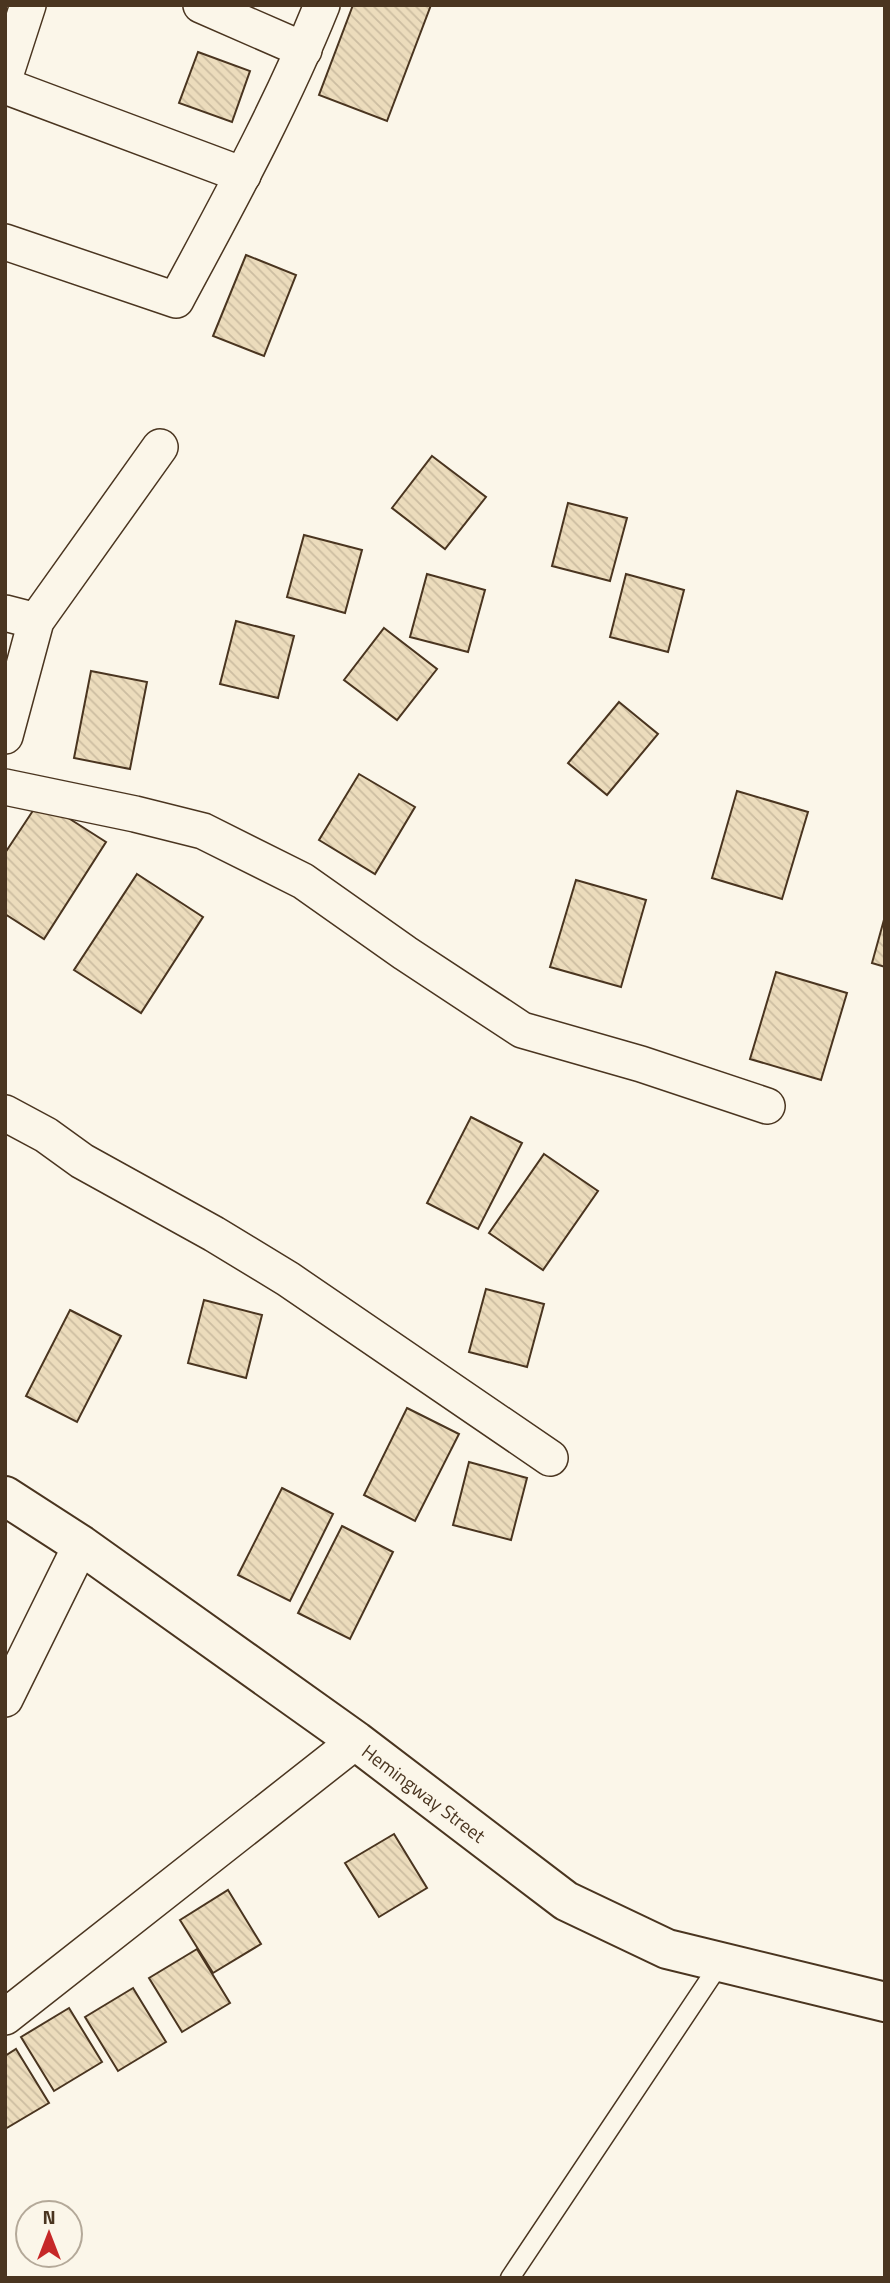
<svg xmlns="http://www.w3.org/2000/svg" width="890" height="2283" font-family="'Titillium Web',sans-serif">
	<defs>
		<pattern id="building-back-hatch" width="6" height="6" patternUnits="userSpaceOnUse" patternTransform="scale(1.75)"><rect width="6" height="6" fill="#ecdcbc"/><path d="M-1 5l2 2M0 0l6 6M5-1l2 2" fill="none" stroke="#ccbda1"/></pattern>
	</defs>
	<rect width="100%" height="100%" fill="#fbf6e9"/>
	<!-- building -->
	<g fill="url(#building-back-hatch)" stroke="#4a3520" stroke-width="2">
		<path d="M353 5H431L387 121 319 95Z"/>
		<path d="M198 52 250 71 232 122 179 103Z"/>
		<path d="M246 255 296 275 264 356 213 336Z"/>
		<path d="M432 456 486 497 445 549 392 508Z"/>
		<path d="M568 503 627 518 610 581 552 566Z"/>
		<path d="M304 535 362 550 345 613 287 597Z"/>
		<path d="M427 574 485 590 468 652 410 637Z"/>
		<path d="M626 574 684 590 668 652 610 637Z"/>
		<path d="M236 621 294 636 278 698 220 684Z"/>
		<path d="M384 628 437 669 397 720 344 680Z"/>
		<path d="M91 671 147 682 130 769 74 758Z"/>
		<path d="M619 702 658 734 607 795 568 763Z"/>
		<path d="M359 774 415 807 375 874 319 840Z"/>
		<path d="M737 791 808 812 782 899 712 878Z"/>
		<path d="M40 800 106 842 44 939 5 914V853Z"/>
		<path d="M137 874 203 917 141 1013 74 970Z"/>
		<path d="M576 880 646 900 621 987 550 967Z"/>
		<path d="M885 916V967L872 963Z"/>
		<path d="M776 972 847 993 821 1080 750 1059Z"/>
		<path d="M471 1117 522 1143 478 1229 427 1203Z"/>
		<path d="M544 1154 598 1191 543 1270 489 1233Z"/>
		<path d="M486 1289 544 1304 527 1367 469 1352Z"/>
		<path d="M204 1300 262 1315 246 1378 188 1363Z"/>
		<path d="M70 1310 121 1336 77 1422 26 1396Z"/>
		<path d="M407 1408 459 1434 415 1521 364 1495Z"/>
		<path d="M469 1462 527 1478 511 1540 453 1525Z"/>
		<path d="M282 1488 333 1514 290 1601 238 1575Z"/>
		<path d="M342 1526 393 1552 350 1639 298 1613Z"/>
		<path d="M394 1834 427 1888 379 1917 345 1863Z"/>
		<path d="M228 1890 261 1944 213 1973 180 1920Z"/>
		<path d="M197 1949 230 2003 182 2032 149 1978Z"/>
		<path d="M133 1988 166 2042 118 2071 85 2017Z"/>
		<path d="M69 2008 102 2062 54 2091 21 2037Z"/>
		<path d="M16 2049 49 2103 5 2129V2056Z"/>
	</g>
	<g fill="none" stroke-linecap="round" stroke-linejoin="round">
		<defs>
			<path id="lane" d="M510 2278 721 1962"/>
			<g id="street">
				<path d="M201 5 304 50"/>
				<path d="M5 76 28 5"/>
				<path d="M5 86 243 175"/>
				<path d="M5 242 176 300C228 203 281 107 322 5"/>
				<path d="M5 613 36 621"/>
				<path d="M5 736 36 621 160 447"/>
				<path d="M5 787 135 814 203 831 303 881 405 953 522 1030 641 1064 767 1106"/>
				<path d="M5 1113 46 1135 82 1161 214 1234 288 1279 550 1458"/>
				<path d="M5 1699 81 1545"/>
				<path d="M5 2017 356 1741"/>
			</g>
			<path id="secondary" d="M5 1496 81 1545 356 1741 566 1901 667 1949 885 2002"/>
		</defs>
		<!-- lane casing -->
		<use href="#lane" stroke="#4a3520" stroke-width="21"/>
		<!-- street casing -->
		<use href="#street" stroke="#4a3520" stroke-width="38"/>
		<!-- secondary casing -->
		<use href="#secondary" stroke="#4a3520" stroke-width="42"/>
		<!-- lane -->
		<use href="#lane" stroke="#fbf6e9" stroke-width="18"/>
		<!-- street -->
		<use href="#street" stroke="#fbf6e9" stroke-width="35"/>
		<!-- secondary -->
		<use href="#secondary" stroke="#fbf6e9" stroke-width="38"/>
	</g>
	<g text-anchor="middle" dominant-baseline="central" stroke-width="5" stroke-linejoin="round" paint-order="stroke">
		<!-- street labels -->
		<g font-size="19" fill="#4a3520" stroke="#fbf6e9">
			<text transform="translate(424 1793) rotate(37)">Hemingway Street</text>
		</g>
	</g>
	<!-- border -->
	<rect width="890" height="2283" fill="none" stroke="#4a3520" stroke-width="14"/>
	<!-- north arrow -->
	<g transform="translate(49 2234)"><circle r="33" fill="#fbf6e9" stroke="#b4a999" stroke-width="2"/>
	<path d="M0-5L12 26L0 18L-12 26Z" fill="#c62828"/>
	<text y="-10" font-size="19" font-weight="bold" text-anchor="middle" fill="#4a3520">N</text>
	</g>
</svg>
